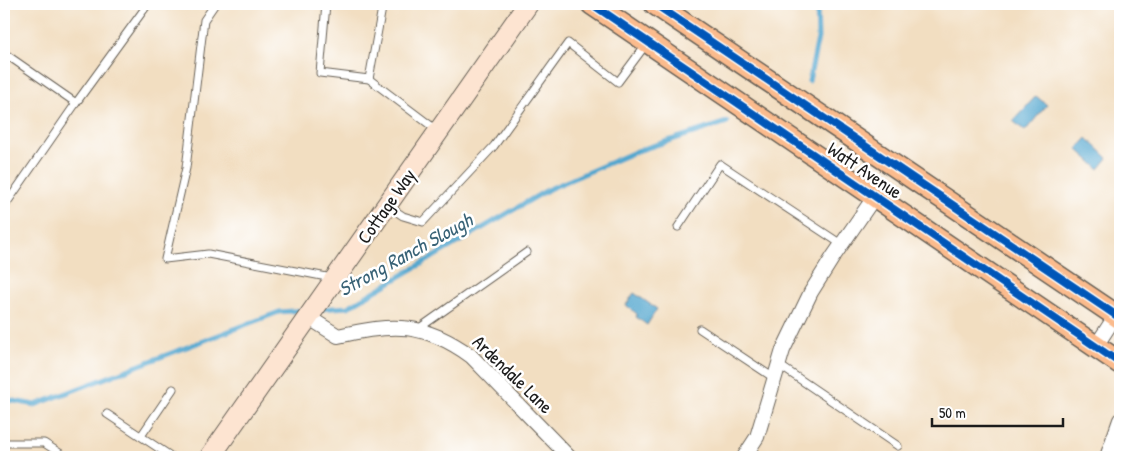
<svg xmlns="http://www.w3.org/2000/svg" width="1124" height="461" font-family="'Patrick Hand',sans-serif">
	<rect width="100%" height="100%" fill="#fff"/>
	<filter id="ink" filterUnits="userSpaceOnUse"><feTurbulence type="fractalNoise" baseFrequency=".02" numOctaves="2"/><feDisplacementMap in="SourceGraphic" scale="10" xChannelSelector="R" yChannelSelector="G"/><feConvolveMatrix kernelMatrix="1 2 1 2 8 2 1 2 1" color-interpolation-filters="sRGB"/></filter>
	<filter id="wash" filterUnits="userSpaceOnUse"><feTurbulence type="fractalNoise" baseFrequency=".0096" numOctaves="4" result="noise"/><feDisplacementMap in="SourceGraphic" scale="20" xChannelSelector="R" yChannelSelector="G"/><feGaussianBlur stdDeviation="1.12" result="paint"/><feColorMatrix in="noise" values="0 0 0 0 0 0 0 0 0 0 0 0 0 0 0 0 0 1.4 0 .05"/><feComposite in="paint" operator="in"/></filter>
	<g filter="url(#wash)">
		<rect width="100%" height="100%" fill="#f2dec1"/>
		<!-- water -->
		<g fill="#54a7cf" stroke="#386276">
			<path d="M1036 96 1047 105 1025 131 1013 121Z"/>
			<path d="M1087 138 1108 158 1099 169 1077 149Z"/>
			<path d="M634 293 657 309 647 325 636 317 637 314 626 305Z"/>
		</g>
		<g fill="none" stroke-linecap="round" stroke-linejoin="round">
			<!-- stream -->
			<g stroke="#54a7cf" stroke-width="5">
				<path d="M809 81 818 38 817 4"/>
				<path d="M319 309 348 307 549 189 637 151 727 122"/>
				<path d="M4 396 9 400 35 405 279 312 306 310"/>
			</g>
		</g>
	</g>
	<g filter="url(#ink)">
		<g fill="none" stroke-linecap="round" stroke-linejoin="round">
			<defs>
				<g id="lane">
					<path d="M215 4 204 20 186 168 165 259 208 254 332 278"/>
					<path d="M326 4 320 73 369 79 438 131"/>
					<path d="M4 53 76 103 148 4"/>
					<path d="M369 79 382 8 377 4"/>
					<path d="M388 206 403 216 423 222 494 146 568 43 618 82 647 43"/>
					<path d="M4 207 76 103"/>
					<path d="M678 227 720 164 841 244"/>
					<path d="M418 329 527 252"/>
					<path d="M700 329 774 378"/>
					<path d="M779 365 898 446"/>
					<path d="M107 414 172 457"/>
					<path d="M141 436 173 389"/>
					<path d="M4 443H44L66 457"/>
				</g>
				<g id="street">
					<path d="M308 317 338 336C393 323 424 322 471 356L569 457"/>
					<path d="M1096 346 1120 309"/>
					<path d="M744 457 757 437 783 350 811 292 833 257 875 196"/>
					<path d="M1107 457 1120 420"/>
				</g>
				<path id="secondary" d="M210 457 528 4"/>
				<g id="primary">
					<path d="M592 4 1120 363"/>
					<path d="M655 4 1120 318"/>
				</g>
			</defs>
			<!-- lane casing -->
			<use href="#lane" stroke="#676056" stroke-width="9"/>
			<!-- street casing -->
			<use href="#street" stroke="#676056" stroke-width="16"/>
			<!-- secondary casing -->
			<use href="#secondary" stroke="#676056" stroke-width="22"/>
			<!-- primary casing -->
			<use href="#primary" stroke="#676056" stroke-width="24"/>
			<!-- lane -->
			<use href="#lane" stroke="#fff" stroke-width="7"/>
			<!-- street -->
			<use href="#street" stroke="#fff" stroke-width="14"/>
			<!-- secondary -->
			<use href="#secondary" stroke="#fde4d1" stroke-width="20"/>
			<!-- primary -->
			<use href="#primary" stroke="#fbbb8d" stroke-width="21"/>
			<defs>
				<g id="cycleway">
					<path d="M592 4 1120 363"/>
					<path d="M655 4 1120 318"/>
				</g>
			</defs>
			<!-- cycleway casing -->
			<use href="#cycleway" stroke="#fff" stroke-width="11"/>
			<!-- cycleway -->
			<use href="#cycleway" stroke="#0057b8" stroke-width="8"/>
		</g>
	</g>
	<g text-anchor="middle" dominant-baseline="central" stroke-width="5" stroke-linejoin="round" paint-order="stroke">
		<!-- street labels -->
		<g font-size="19" fill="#1c1c1c" stroke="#fff">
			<text transform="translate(865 170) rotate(34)">Watt Avenue</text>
			<text transform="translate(386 206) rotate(-55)">Cottage Way</text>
			<text transform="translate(513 374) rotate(44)">Ardendale Lane</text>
		</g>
		<!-- water labels -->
		<g font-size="20" font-style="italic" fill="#386276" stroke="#fff">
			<text transform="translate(405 254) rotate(-29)">Strong Ranch Slough</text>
		</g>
	</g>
	<!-- margin -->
	<rect width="1124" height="461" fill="none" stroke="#fff" stroke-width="20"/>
	<!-- scale -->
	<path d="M932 418v8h131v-8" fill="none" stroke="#1c1c1c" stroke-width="2.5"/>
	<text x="939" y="418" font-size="15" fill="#1c1c1c" stroke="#ffffff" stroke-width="4" paint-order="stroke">50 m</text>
</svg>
